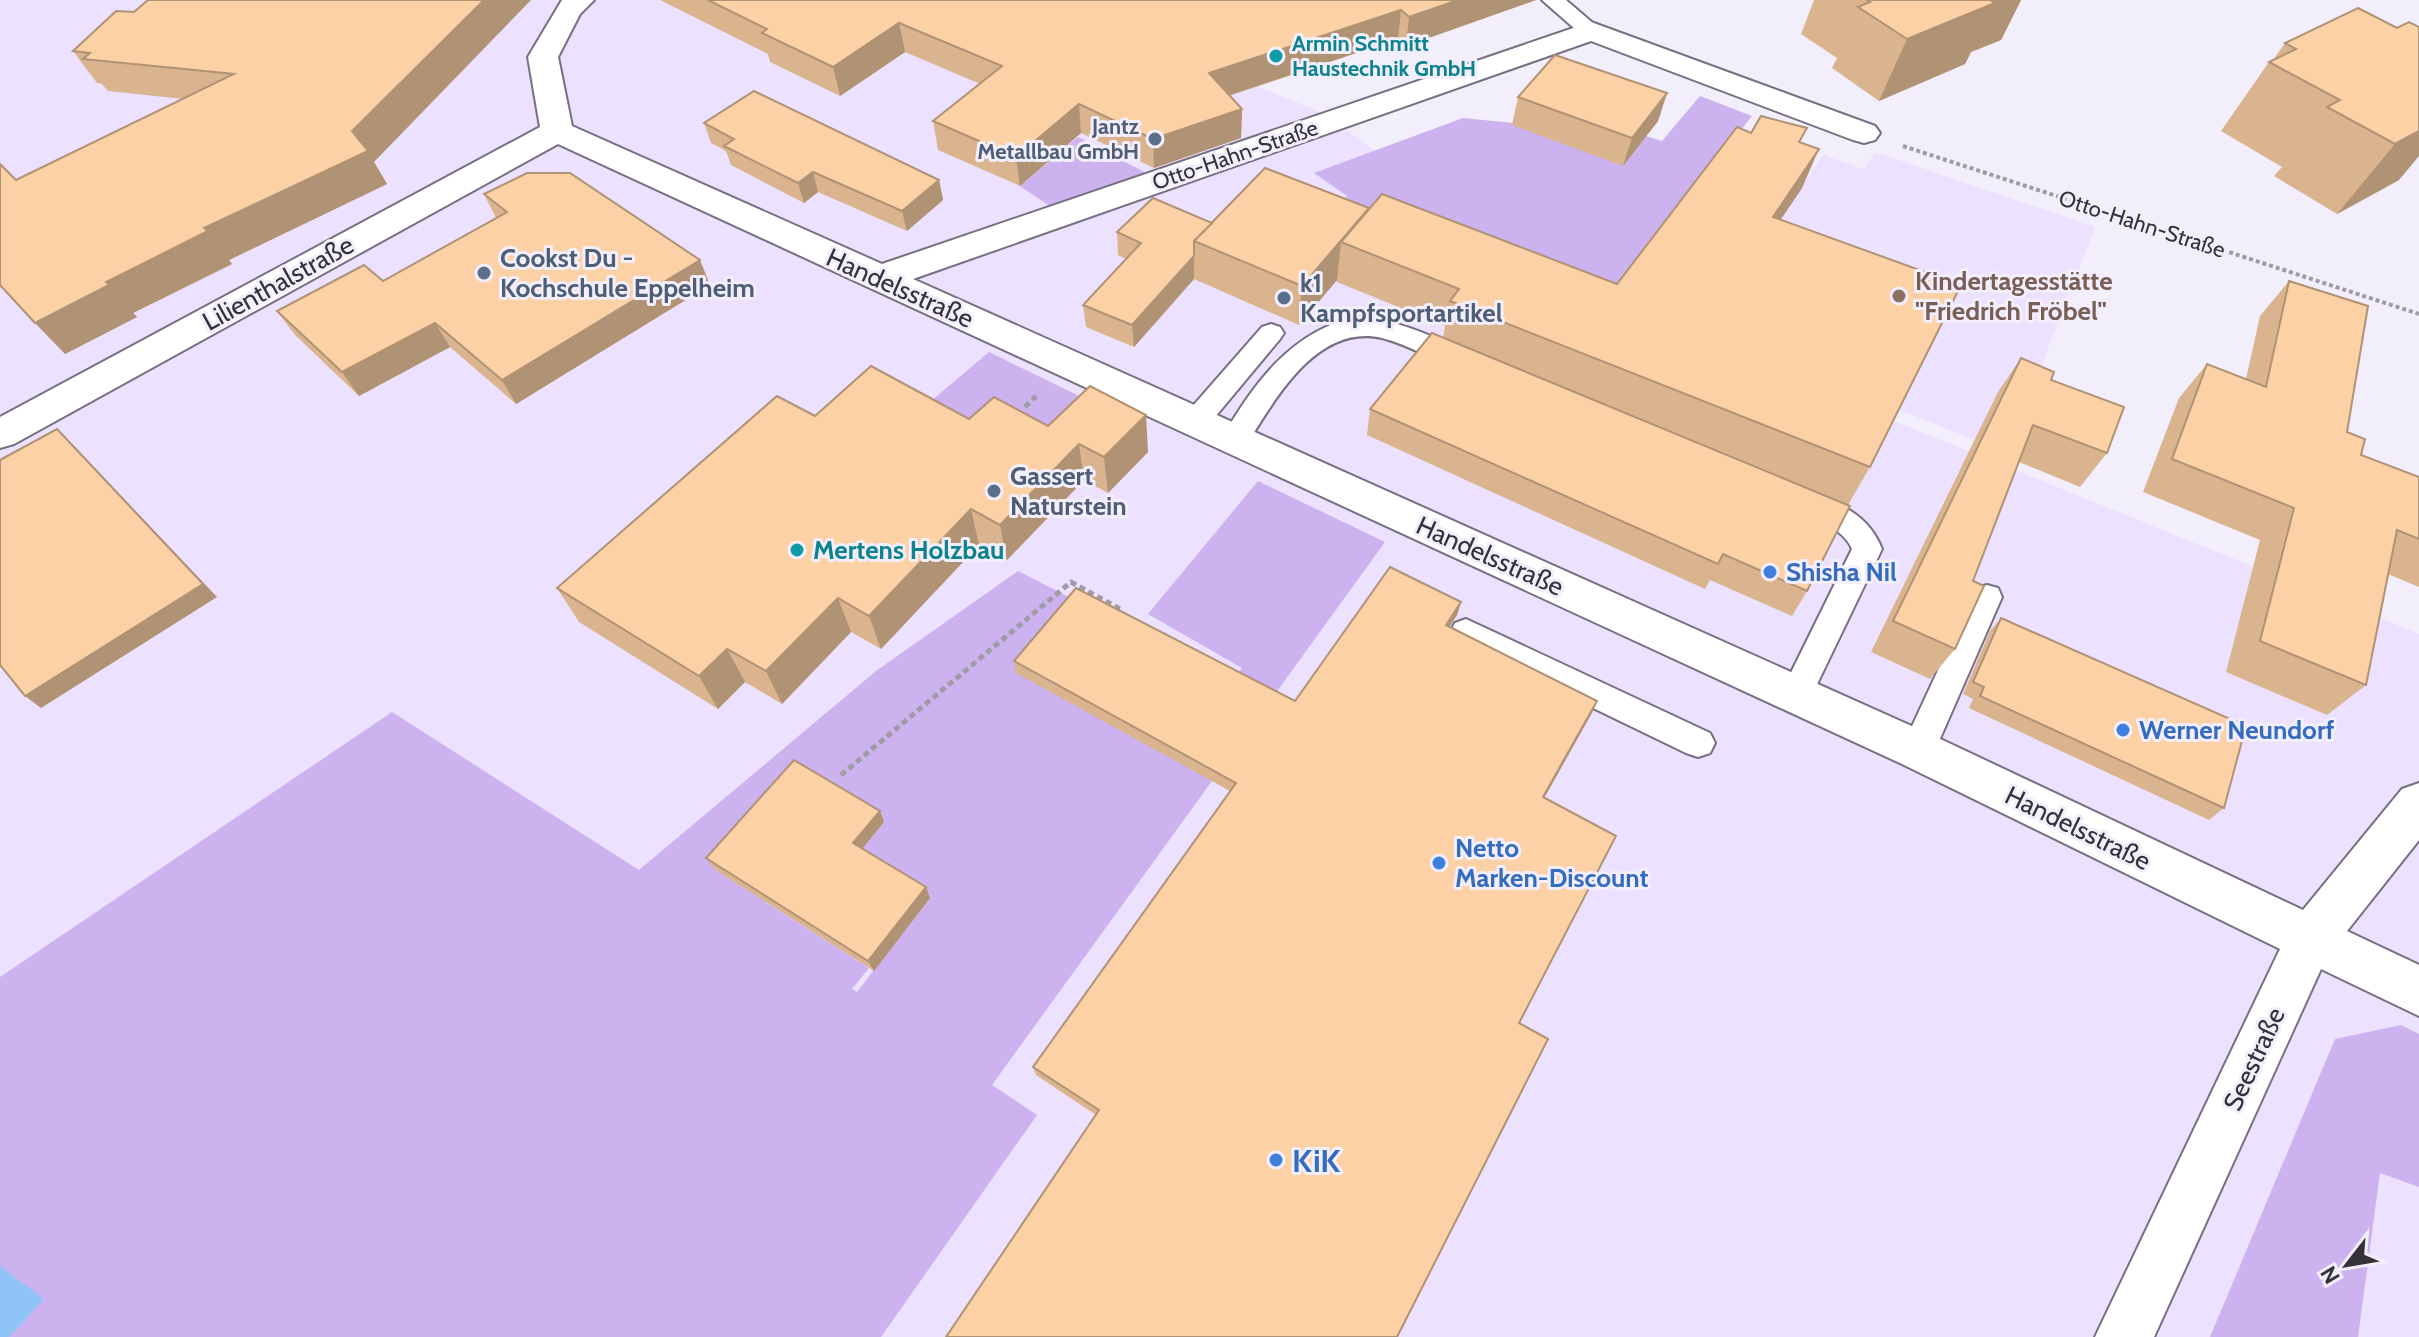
<svg xmlns="http://www.w3.org/2000/svg" width="2419" height="1337" font-family="Cabin,sans-serif">
	<rect width="100%" height="100%" fill="#f3eefc"/>
	<!-- built -->
	<g fill="#ece1fe">
		<path d="M0 0H1048L1325 114 1559 285 2419 634V1337H0Z"/>
		<path d="M1875 152 2095 227 2033 387 2003 451 1704 333 1823 155 1864 169Z"/>
	</g>
	<!-- green -->
	<g fill="#ccb3ef" fill-rule="evenodd">
		<path d="M1700 96 1752 116 1592 318 1317 229 1347 196 1314 173 1463 118 1646 136 1662 141Z"/>
		<path d="M1078 137 1146 173 1054 209 1020 186Z"/>
		<path d="M989 352 1106 409 1053 463 911 418Z"/>
		<path d="M1258 481 1385 542 992 1085 1037 1115 881 1337H0V977L392 712 639 870 876 671 1018 571 1233 681 1242 668 1148 614ZM884 822 858 854 930 898 857 992 852 989 869 968 714 869Z"/>
		<path d="M2401 1025 2419 1034V1187L2380 1173 2358 1337H2210L2335 1039Z"/>
	</g>
	<!-- water -->
	<path fill="#90c4f9" d="M0 1266 44 1299 9 1337H0Z"/>
	<g fill="none" stroke-linecap="round" stroke-linejoin="round">
		<defs>
			<g id="service">
				<path d="M1542 0H1566L1602 31 1599 36H1583Z"/>
				<path d="M1357 317C1398 319 1435 338 1473 354L1477 361 1473 368 1463 370C1435 362 1410 345 1382 338 1316 323 1274 401 1245 447L1235 450 1225 447 1221 440C1252 385 1292 330 1357 317Z"/>
				<path d="M1271 324 1280 327 1284 333 1280 339 1205 429 1195 432 1185 429 1181 422 1185 415 1262 327Z"/>
				<path d="M1805 492C1840 503 1868 514 1882 549L1807 705 1796 709 1785 705 1780 695 1852 549C1839 519 1802 525 1790 503L1795 495Z"/>
				<path d="M1987 585 1998 588 2002 597 1935 750 1930 760 1918 764 1906 760 1901 750 1972 597 1976 588Z"/>
				<path d="M1466 619 1710 733 1715 743 1710 753 1698 757 1686 753 1455 641 1450 632 1455 623Z"/>
			</g>
			<path id="minor" d="M562 0H594L580 14 558 57 572 126 882 264 1591 22 1875 126 1880 133 1875 140 1864 143 1853 140 1591 41 913 279 1934 736 2303 910 2402 789 2419 783V840L2347 931 2419 965V1016L2321 969 2154 1337H2095L2280 949 1902 764 558 144 14 444 0 448V417L540 127 528 57Z"/>
		</defs>
		<!-- service casing -->
		<use href="#service" stroke="#776f82" stroke-width="4"/>
		<!-- minor casing -->
		<use href="#minor" stroke="#776f82" stroke-width="4"/>
		<!-- path-far1 -->
		<path stroke="#9f9ba6" stroke-width="4" stroke-dasharray="4 3" stroke-linecap="butt" d="M1903 146 2419 314"/>
		<!-- path -->
		<g stroke="#9f9ba6" stroke-width="5" stroke-dasharray="6 4" stroke-linecap="butt">
			<path d="M1025 407 1036 396"/>
			<path d="M841 775 1071 582 1122 610"/>
		</g>
		<!-- service -->
		<use href="#service" fill="#fff" fill-rule="evenodd"/>
		<!-- minor -->
		<use href="#minor" fill="#fff" fill-rule="evenodd"/>
	</g>
	<!-- wall -->
	<g fill="#d9b48f">
		<path d="M660 0H1536L1406 46 1398 39 1229 96 1242 109 1241 138 1154 168 1081 133 1020 186 938 150 933 121 980 84 905 52 840 96 770 62 768 54Z"/>
		<path d="M1814 0H2021L2001 40 1971 52 1965 64 1879 101 1832 68 1837 58 1801 34Z"/>
		<path d="M134 12 374 162 387 184 229 260 232 264 133 313 137 317 65 354 16 180 183 99 108 91 102 84 97 83 73 51Z"/>
		<path d="M2397 28 2399 180 2337 214 2274 176 2282 167 2221 131 2269 62 2273 60 2285 43Z"/>
		<path d="M1667 93 1658 121 1623 166 1512 125 1518 97Z"/>
		<path d="M704 123 939 180 943 200 907 231 818 192 804 203 731 165 726 151 711 143Z"/>
		<path d="M1751 133 1801 143 1802 188 1781 219 1870 467 1848 505 1752 466 1807 591 1792 616 1710 580 1705 589 1367 435 1370 409 1443 338 1445 326 1337 282V280L1299 325 1194 279 1134 347 1086 327 1083 305 1126 259 1118 255 1117 232 1369 208 1617 284Z"/>
		<path d="M484 194 710 285 516 404 450 347 359 396 295 335 277 311 383 281 496 218Z"/>
		<path d="M2289 281 2347 432 2361 455 2419 477V587L2388 574 2366 685 2327 715 2226 672 2260 540 2143 492 2179 398 2207 364 2246 379 2260 316Z"/>
		<path d="M2021 358 2051 380 2107 453 2080 487 2019 462 1973 581 1955 649 1930 679 1871 652 1998 392Z"/>
		<path d="M815 416 969 419 1048 426 1148 452 1108 493 1084 480 1007 560 979 545 881 649 851 632 782 704 745 682 718 709 579 622 557 588Z"/>
		<path d="M1461 602 1457 615 1449 627 1592 713 1096 1115 1036 1075 1033 1067 1230 791 1016 673 1014 661 1295 701Z"/>
		<path d="M2001 618 2224 808 2209 820 1969 708 1973 699 1963 694 1990 631Z"/>
		<path d="M880 811 884 822 862 849 926 887 930 898 874 971 714 869 706 858Z"/>
	</g>
	<!-- shaded-wall -->
	<g fill="#b09274">
		<path d="M484 0H531L374 162 387 184 229 260 232 264 133 313 137 317 65 354 35 323 106 282 204 228 352 131Z"/>
		<path d="M1458 0H1536L1406 46 1409 17Z"/>
		<path d="M1984 0H2021L2001 40 1971 52 1965 64 1879 101 1907 39Z"/>
		<path d="M1401 10 1398 39 1209 102V73Z"/>
		<path d="M899 23 905 52 840 96 833 67Z"/>
		<path d="M1667 93 1658 121 1623 166 1632 138Z"/>
		<path d="M1079 104 1081 133 1020 186 1016 157Z"/>
		<path d="M1242 109 1241 138 1154 168 1153 139Z"/>
		<path d="M2419 131V156L2399 180 2337 214 2395 144Z"/>
		<path d="M1819 149 1802 188 1756 256 1773 217Z"/>
		<path d="M813 172 818 192 804 203 798 183Z"/>
		<path d="M939 180 943 200 907 231 902 211Z"/>
		<path d="M1369 208 1341 242 1337 280 1299 325 1302 286Z"/>
		<path d="M1194 256V279L1134 347 1132 325Z"/>
		<path d="M700 260 710 285 516 404 502 380Z"/>
		<path d="M435 323 450 347 359 396 342 372Z"/>
		<path d="M1146 415 1148 452 1108 493 1104 457Z"/>
		<path d="M70 442 217 597 41 708 25 696Z"/>
		<path d="M1079 444 1084 480 1007 560 1000 525Z"/>
		<path d="M971 509 979 545 881 649 869 616Z"/>
		<path d="M838 598 851 632 782 704 766 671Z"/>
		<path d="M1461 602 1457 615 1442 638 1446 625Z"/>
		<path d="M727 649 745 682 718 709 699 676Z"/>
		<path d="M1597 701 1592 713 1538 809 1543 797Z"/>
		<path d="M880 811 884 822 858 854 853 843Z"/>
		<path d="M926 887 930 898 874 971 868 961Z"/>
	</g>
	<!-- building -->
	<g fill="#fcd1a6" stroke="#b09274" stroke-width="2">
		<path d="M148 0H484L352 131 368 151 204 228 208 231 106 282 109 285 35 323 0 285V164L16 180 234 74 83 59 90 53 73 51 116 11 134 12Z"/>
		<path d="M708 0H1458L1409 17 1401 10 1209 73 1242 109 1153 139 1079 104 1016 157 933 121 1002 66 899 23 833 67 762 33 767 29Z"/>
		<path d="M1867 0H1990L1995 3 1907 39 1858 7 1870 2Z"/>
		<path d="M2358 8 2397 28 2409 22 2419 27V131L2395 144 2327 107 2340 100 2269 62 2296 49 2285 43Z"/>
		<path d="M1555 55 1667 93 1632 138 1518 97Z"/>
		<path d="M754 91 939 180 902 211 813 172 798 183 724 146 734 139 704 123Z"/>
		<path d="M1761 116 1807 128 1799 142 1819 149 1773 217 1961 285 1870 467 1450 301 1459 289 1341 242 1382 194 1617 284 1737 127 1751 133Z"/>
		<path d="M1265 168 1369 208 1302 286 1194 241Z"/>
		<path d="M527 173H570L700 260 502 380 435 323 342 372 277 311 364 265 383 281 507 212 484 194Z"/>
		<path d="M1153 198 1212 223 1194 241V256L1132 325 1083 305 1141 243 1117 232Z"/>
		<path d="M2289 281 2368 306 2347 432 2365 439 2361 455 2419 477V539L2397 530 2366 685 2260 641 2294 508 2172 459 2207 364 2266 387Z"/>
		<path d="M1432 333 1850 506 1807 591 1723 554 1718 564 1370 409Z"/>
		<path d="M2021 358 2054 372 2051 380 2124 407 2107 453 2033 425 1973 581 1984 586 1955 649 1893 621Z"/>
		<path d="M871 366 969 419 994 397 1048 426 1090 386 1146 415 1104 457 1079 444 1000 525 971 509 869 616 838 598 766 671 727 649 699 676 557 588 777 396 815 416Z"/>
		<path d="M57 429 203 584 25 696 0 665V460Z"/>
		<path d="M1390 567 1461 602 1446 625 1597 701 1543 797 1616 836 1519 1023 1548 1039 1397 1337H946L1099 1110 1033 1067 1236 783 1014 661 1076 588 1295 701Z"/>
		<path d="M2001 618 2246 726 2224 808 1980 696 1984 687 1973 682Z"/>
		<path d="M794 760 880 811 853 843 926 887 868 961 706 858Z"/>
	</g>
	<!-- markers -->
	<g fill="#0f9aa8" stroke="#f3eefc" stroke-width="3">
		<circle cx="1276" cy="56" r="8"/>
		<circle cx="797" cy="550" r="8"/>
	</g>
	<g fill="#5c6f8a" stroke="#f3eefc" stroke-width="3">
		<circle cx="1155" cy="139" r="8"/>
		<circle cx="484" cy="273" r="8"/>
		<circle cx="1284" cy="298" r="8"/>
		<circle cx="994" cy="491" r="8"/>
	</g>
	<circle fill="#8d6e63" stroke="#f3eefc" stroke-width="3" cx="1899" cy="296" r="8"/>
	<g fill="#3f7fe0" stroke="#f3eefc" stroke-width="3">
		<circle cx="1770" cy="572" r="8"/>
		<circle cx="2123" cy="730" r="8"/>
		<circle cx="1439" cy="863" r="8"/>
		<circle cx="1276" cy="1160" r="8"/>
	</g>
	<g text-anchor="middle" dominant-baseline="central" stroke-width="6" stroke-linejoin="round" paint-order="stroke">
		<!-- far-culture labels -->
		<g font-size="22" font-weight="bold" fill="#0d838f" stroke="#f3eefc" text-anchor="start">
			<text x="1292" y="43">Armin Schmitt<tspan x="1292" dy="25">Haustechnik GmbH</tspan></text>
		</g>
		<!-- far-service labels -->
		<g font-size="22" font-weight="bold" fill="#4e5e75" stroke="#f3eefc" text-anchor="end">
			<text x="1139" y="126">Jantz<tspan x="1139" dy="25">Metallbau GmbH</tspan></text>
		</g>
		<!-- far-street labels -->
		<g font-size="22" fill="#343139" stroke="#f3eefc">
			<text transform="translate(1235 155) rotate(-19)">Otto-Hahn-Straße</text>
			<text transform="translate(2142 224) rotate(18)">Otto-Hahn-Straße</text>
		</g>
		<!-- service labels -->
		<g font-size="26" font-weight="bold" fill="#4e5e75" stroke="#f3eefc" text-anchor="start">
			<text x="500" y="258">Cookst Du -<tspan x="500" dy="30">Kochschule Eppelheim</tspan></text>
			<text x="1300" y="283">k1<tspan x="1300" dy="30">Kampfsportartikel</tspan></text>
			<text x="1010" y="476">Gassert<tspan x="1010" dy="30">Naturstein</tspan></text>
		</g>
		<!-- education labels -->
		<g font-size="26" font-weight="bold" fill="#785e54" stroke="#f3eefc" text-anchor="start">
			<text x="1915" y="281">Kindertagesstätte<tspan x="1915" dy="30">"Friedrich Fröbel"</tspan></text>
		</g>
		<!-- street labels -->
		<g font-size="26" fill="#343139" stroke="#f3eefc">
			<text transform="translate(278 283) rotate(-29)">Lilienthalstraße</text>
			<text transform="translate(900 288) rotate(24)">Handelsstraße</text>
			<text transform="translate(1490 556) rotate(24)">Handelsstraße</text>
			<text transform="translate(2078 828) rotate(26)">Handelsstraße</text>
			<text transform="translate(2254 1059) rotate(-65)">Seestraße</text>
		</g>
		<!-- culture labels -->
		<g font-size="26" font-weight="bold" fill="#0d838f" stroke="#f3eefc" text-anchor="start">
			<text x="813" y="550">Mertens Holzbau</text>
		</g>
		<!-- shop labels -->
		<g font-size="26" font-weight="bold" fill="#366cbe" stroke="#f3eefc" text-anchor="start">
			<text x="1786" y="572">Shisha Nil</text>
			<text x="2139" y="730">Werner Neundorf</text>
			<text x="1455" y="848">Netto<tspan x="1455" dy="30">Marken-Discount</tspan></text>
		</g>
		<!-- near-shop labels -->
		<g font-size="32" font-weight="bold" fill="#366cbe" stroke="#f3eefc" text-anchor="start">
			<text x="1292" y="1160">KiK</text>
		</g>
	</g>
	<!-- north arrow -->
	<g transform="translate(2347 1265) rotate(239)" stroke="#f3eefc" stroke-width="6" paint-order="stroke">
	<path d="M0-6L14 30L0 20L-14 30Z" fill="#343139"/>
	<text y="-12" font-size="22" font-weight="bold" text-anchor="middle" fill="#343139">N</text>
	</g>
</svg>
